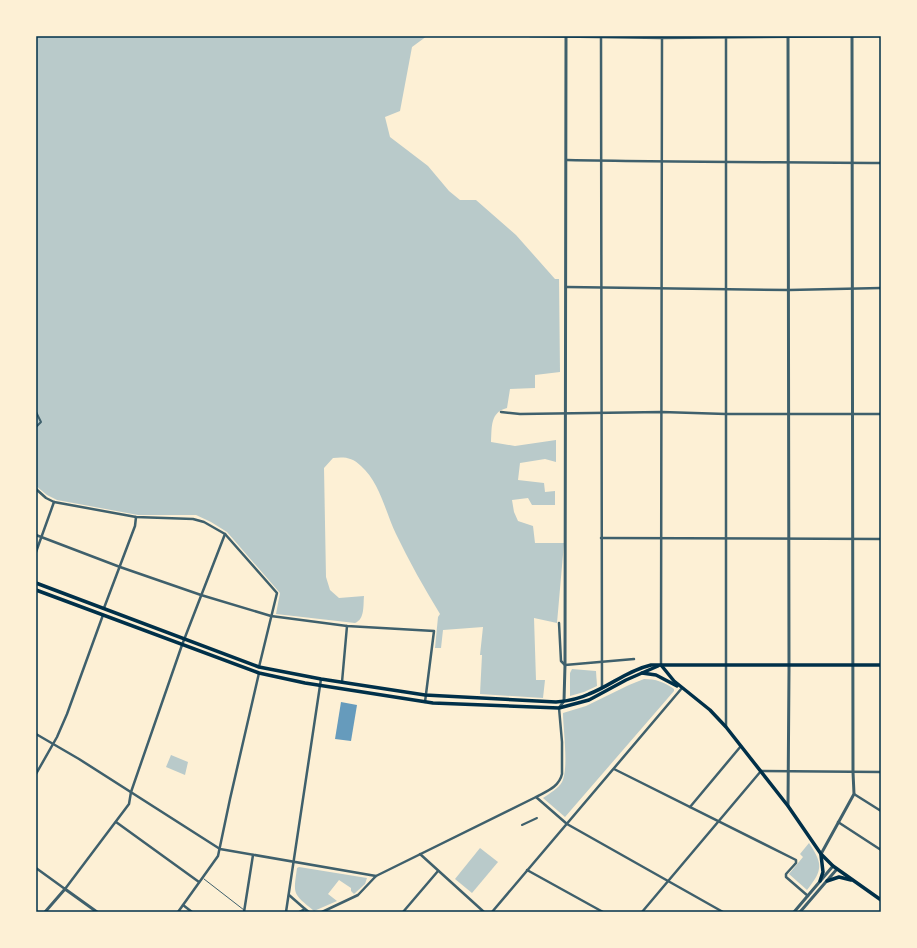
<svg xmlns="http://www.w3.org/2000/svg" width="917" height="948" font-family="Lora,serif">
	<rect width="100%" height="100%" fill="#fdf0d5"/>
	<!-- green -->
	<g fill="#b9caca">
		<path d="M36 36H427L412 47 400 111 385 117 390 137 428 166 449 191 460 200H476L516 235 555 279H559L560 372 535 375V388L510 389 507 408C490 412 492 427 491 442L515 446 556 440V462L545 459 520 463 518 480 544 483 545 492 555 491V505H532L528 498 512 500 514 512 518 521 533 526 535 543H564L557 623 534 618 536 680H545L543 698 480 694 482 655H480L483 627 443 630 441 648H435L438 617 440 614C424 588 409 561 396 534 385 511 380 483 361 466 352 457 344 457 333 458L324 468 326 577 330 590 339 598 364 596C363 606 365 619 355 623L276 614 280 593 227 532 211 522 196 515H138L57 500 47 495 36 486Z"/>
		<path d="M572 669 596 671 597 686 584 692 570 696V673Z"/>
		<path d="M644 679C656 679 664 682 674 689V691L565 817 543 798C550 793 558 789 562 782 569 768 563 729 563 713L586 706 629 685Z"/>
		<path d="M171 755 188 762 185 775 166 767Z"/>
		<path d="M809 843C823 864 823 870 807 890L789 874 803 857 800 854Z"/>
		<path d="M480 848 498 862 472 893 455 879Z"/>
		<path d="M299 867 367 878 365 884 354 894 351 891V888L339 880 328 894 337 901 314 911C293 893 293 896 297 868Z"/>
	</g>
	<!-- water -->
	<path fill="#669bbc" d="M341 702 357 705 351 741 335 739Z"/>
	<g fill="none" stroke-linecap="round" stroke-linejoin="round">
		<!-- service -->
		<path stroke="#3f606c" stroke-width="1" d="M204 879 244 910"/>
		<!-- pedestrian -->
		<g stroke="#3f606c" stroke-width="2">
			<path d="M36 412 41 422 36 427"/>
			<path d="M522 825 537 818"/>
		</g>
		<!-- minor -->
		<g stroke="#3f606c" stroke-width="2.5">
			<path d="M530 36 662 38 881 36"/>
			<path d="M601 36 602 688"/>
			<path d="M726 36V727"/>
			<path d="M567 160C671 162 776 162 881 163"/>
			<path d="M567 287 789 290 881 288"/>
			<path d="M501 412 520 414 662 412 726 414H881"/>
			<path d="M36 489 46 498 54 502 136 517 193 519 204 522 225 534 277 593 259 667"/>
			<path d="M36 535 120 567 201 595 271 616 347 626 434 631 425 702"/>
			<path d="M601 538 881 539"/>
			<path d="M36 552 54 502"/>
			<path d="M104 608 135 526 136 517"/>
			<path d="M559 623 561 661 565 665 634 659"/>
			<path d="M661 665 662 36"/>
			<path d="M342 682 347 626"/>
			<path d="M36 734 79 759 220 849 376 876"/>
			<path d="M614 769 796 860V863L786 874V877L808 896"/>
			<path d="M36 774 57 737 67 714 103 615"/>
			<path d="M854 794 881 811"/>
			<path d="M536 797 567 824 723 912"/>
			<path d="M690 807 741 746"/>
			<path d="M116 822 199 882"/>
			<path d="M838 822 881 850"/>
			<path d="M420 854 484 912"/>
			<path d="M36 868 65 889 129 804 131 792 182 645 225 534"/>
			<path d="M527 870 603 912"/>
			<path d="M289 895 305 909"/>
			<path d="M183 905 192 912"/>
			<path d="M178 912 218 856 230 799 259 673"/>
			<path d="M244 912 253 855"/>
			<path d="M286 912 321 679"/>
			<path d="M299 912 305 909 309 912"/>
			<path d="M322 912 358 895 376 876 536 797C547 791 559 787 562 774V742L559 708"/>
			<path d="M403 912 438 871"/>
			<path d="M492 912 682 688"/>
			<path d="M642 912 761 771 881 772"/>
		</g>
		<!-- tertiary -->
		<g stroke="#3f606c" stroke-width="3">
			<path d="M559 708 564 701 565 665 566 36"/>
			<path d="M788 806 789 670 788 36"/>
			<path d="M821 854 854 794 853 772 852 36"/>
			<path d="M45 912 65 889 97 912"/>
			<path d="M794 912 833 866"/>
			<path d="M800 912 837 869"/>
		</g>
		<!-- secondary -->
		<g stroke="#003049" stroke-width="3.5">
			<path d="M36 583 259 667 321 679 425 695 556 702C567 701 579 699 589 694 612 685 626 671 651 665H881"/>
			<path d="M36 590 259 673 305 683 433 703 559 708 589 700 626 680 658 666"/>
			<path d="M661 665 674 681 710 710 726 727 788 806 821 854 833 866 881 900"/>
			<path d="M642 673 656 675 677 686"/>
			<path d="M820 881 823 872 821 855"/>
			<path d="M827 881 839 877 851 880"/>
		</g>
	</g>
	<!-- border -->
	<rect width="917" height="948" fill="none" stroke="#fdf0d5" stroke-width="74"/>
	<rect x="37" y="37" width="843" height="874" fill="none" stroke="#003049" stroke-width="1.5"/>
</svg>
